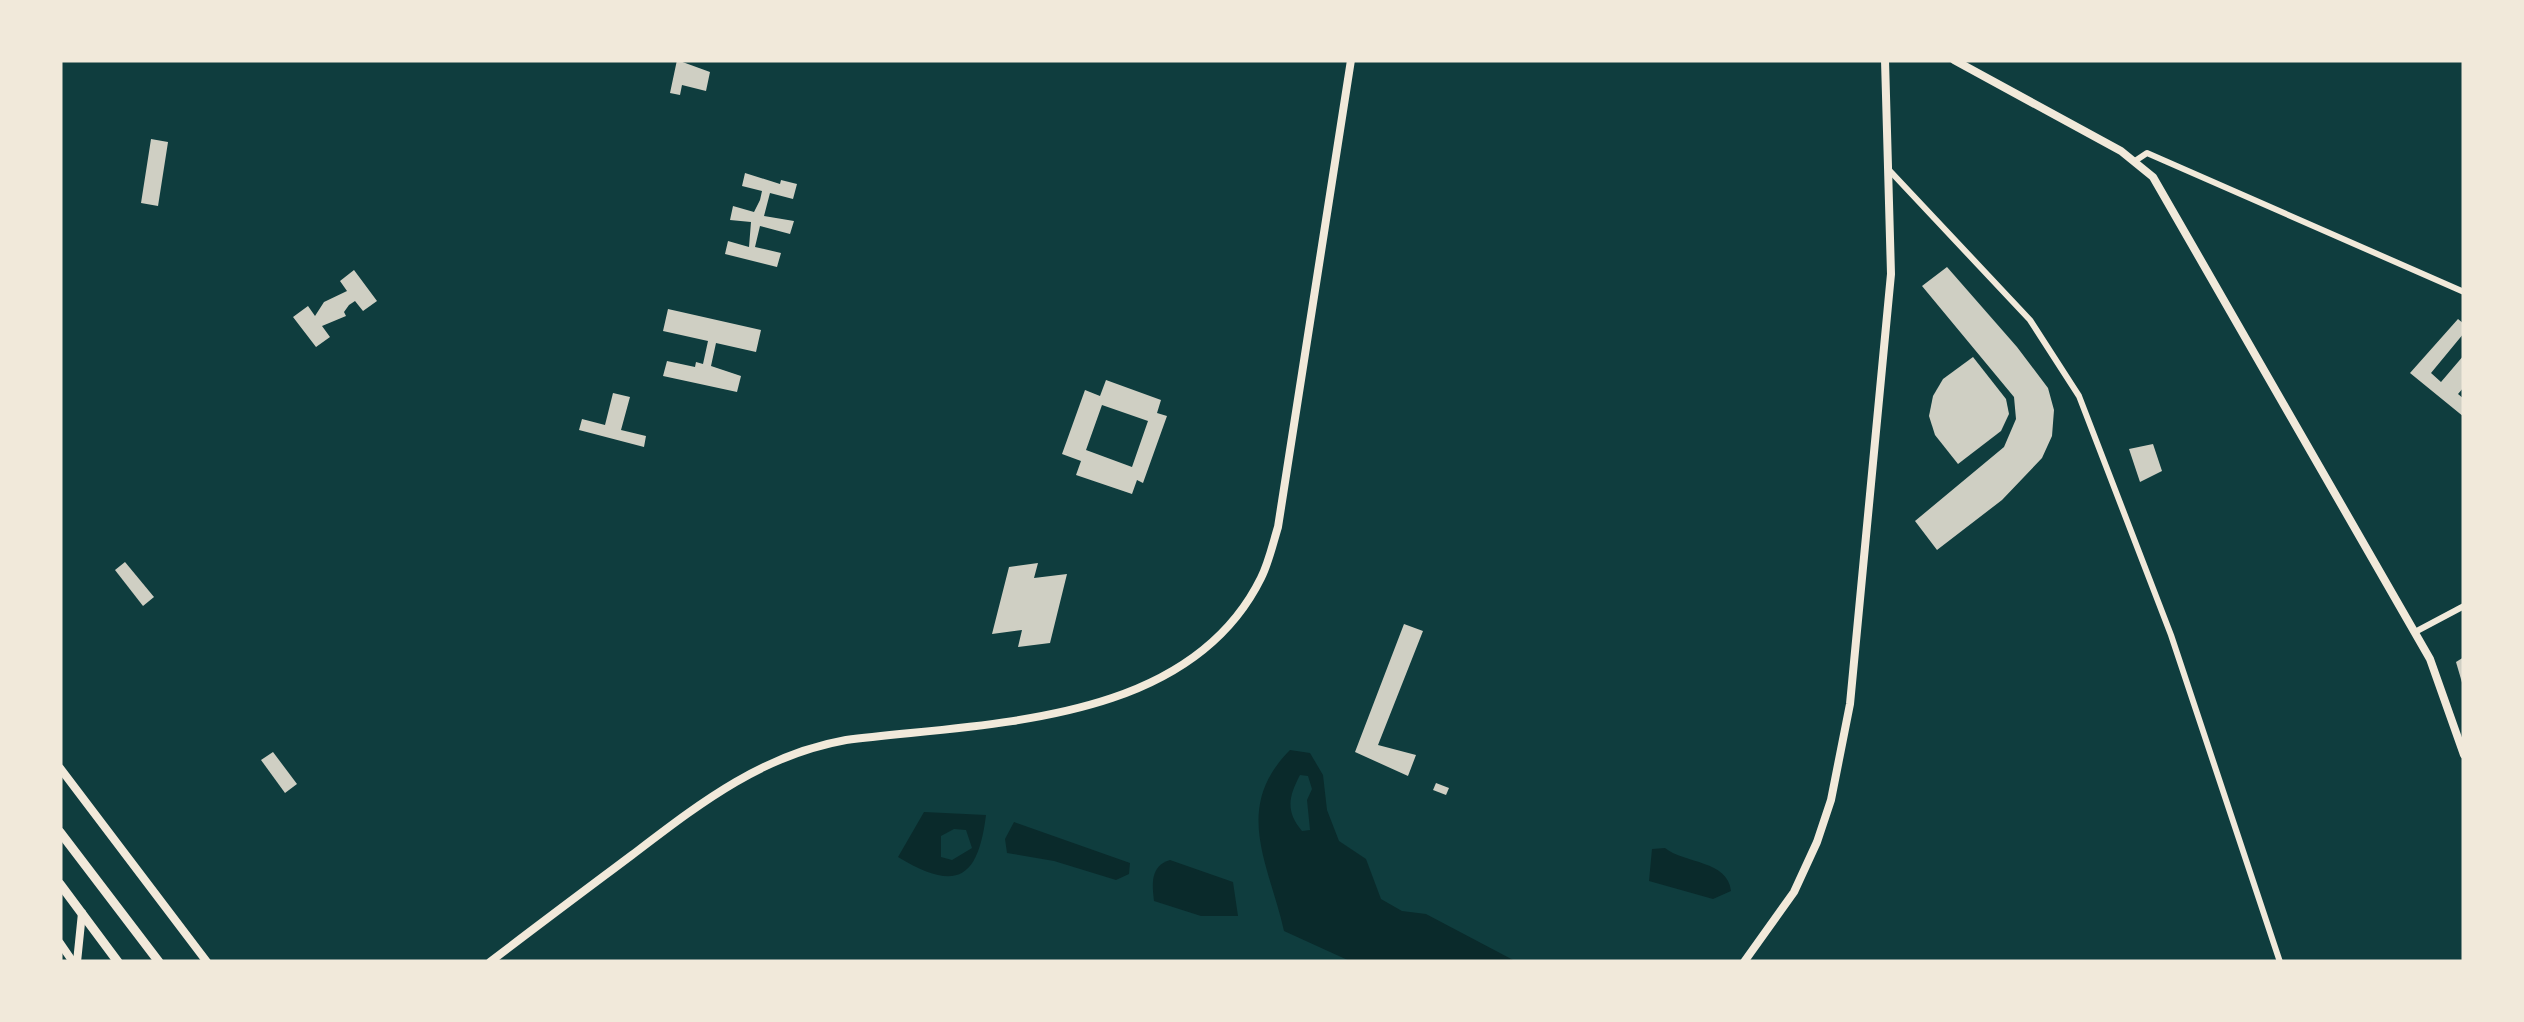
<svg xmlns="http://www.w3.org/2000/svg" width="2524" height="1022" font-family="Raleway,sans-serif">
	<rect width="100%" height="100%" fill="#0f3d3e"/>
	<!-- water -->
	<g fill="#0a2a2b" fill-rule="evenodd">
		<path d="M1290 750 1310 753 1323 775 1327 810 1339 841 1366 859 1381 899 1402 911 1426 914 1517 962H1352L1284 931C1269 864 1232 808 1290 750ZM1300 775 1308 776 1312 789 1307 800 1310 830 1302 831C1285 811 1289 796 1300 775Z"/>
		<path d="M924 812 986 815C978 880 956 892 898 857ZM954 829 966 830 972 848 952 860 941 857V836Z"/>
		<path d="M1014 822 1130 863 1129 874 1116 880 1054 861 1007 853 1005 839Z"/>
		<path d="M1665 848C1685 864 1728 860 1731 891L1713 899 1649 881 1652 849Z"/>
		<path d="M1170 860 1233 882 1238 916H1201L1154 901C1152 884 1150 866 1170 860Z"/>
	</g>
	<!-- building -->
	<g fill="#cfcfc3" fill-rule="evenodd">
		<path d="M677 60 710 72 706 91 682 85 680 95 670 93Z"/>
		<path d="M151 139 168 142 158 206 141 203Z"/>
		<path d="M745 173 780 184 781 180 797 184 793 199 770 193 764 216 794 221 790 234 760 226 755 247 781 253 777 267 725 254 728 241 749 247 751 222 730 220 733 206 754 212 760 200 762 191 742 186Z"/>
		<path d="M1947 267 2017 347 2048 388 2054 410 2052 436 2042 458 2002 500 1937 550 1915 521 2004 447 2016 419 2014 397 1922 286Z"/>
		<path d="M354 270 377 301 363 311 355 301 349 305 344 312 346 316 322 326 330 337 316 347 293 317 308 306 315 316 324 302 347 291 340 281Z"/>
		<path d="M668 309 761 330 756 352 716 343 711 366 741 376 737 392 663 376 667 361 695 367 696 362 703 364 708 341 663 331Z"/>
		<path d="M2458 319 2464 324V333L2431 373 2441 382 2464 355V387L2458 394 2464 399V417L2410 373Z"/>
		<path d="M1973 357 2006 399 2009 414 2001 431 1958 464 1935 435 1929 416 1933 396 1943 379Z"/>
		<path d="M1106 380 1161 400 1157 413 1167 416 1143 483 1137 480 1132 494 1076 475 1081 461 1062 454 1085 390 1100 396ZM1102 405 1148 421 1132 467 1086 450Z"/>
		<path d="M613 393 630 397 621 430 646 436 644 447 579 430 582 419 605 425Z"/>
		<path d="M2153 444 2162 471 2140 482 2129 449Z"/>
		<path d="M125 562 154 597 143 606 115 570Z"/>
		<path d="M1038 563 1034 578 1067 574 1050 643 1018 647 1022 630 992 634 1009 567Z"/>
		<path d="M1404 624 1423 631 1378 745 1416 755 1408 776 1355 752Z"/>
		<path d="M2464 657V686H2463L2456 662Z"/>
		<path d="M273 752 297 784 285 793 261 760Z"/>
		<path d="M1436 783 1449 788 1446 795 1433 790Z"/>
	</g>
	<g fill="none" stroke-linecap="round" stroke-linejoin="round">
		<!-- minor -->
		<g stroke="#f1e9da" stroke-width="6">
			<path d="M2135 161 2147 153 2464 292"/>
			<path d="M1890 171 2030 320 2079 396 2171 635 2280 962"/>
			<path d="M2415 632 2464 606"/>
		</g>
		<!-- tertiary -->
		<g stroke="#f1e9da" stroke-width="8">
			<path d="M1954 60 2121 151 2153 177 2430 659 2464 755"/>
			<path d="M60 768 207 962"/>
			<path d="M60 943 73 962"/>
			<path d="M77 962 82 913"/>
			<path d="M490 962C537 926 584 891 632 855 699 804 761 755 846 740 987 722 1188 726 1261 578 1269 562 1273 543 1278 527L1351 60"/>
			<path d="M1744 962 1794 892 1817 842 1831 800 1850 704 1891 274 1885 60"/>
		</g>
		<!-- primary -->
		<g stroke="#f1e9da" stroke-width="9">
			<path d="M60 832 159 962"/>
			<path d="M60 884 118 962"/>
		</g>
	</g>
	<!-- border -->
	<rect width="2524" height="1022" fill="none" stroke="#f1e9da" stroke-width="125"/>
</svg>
